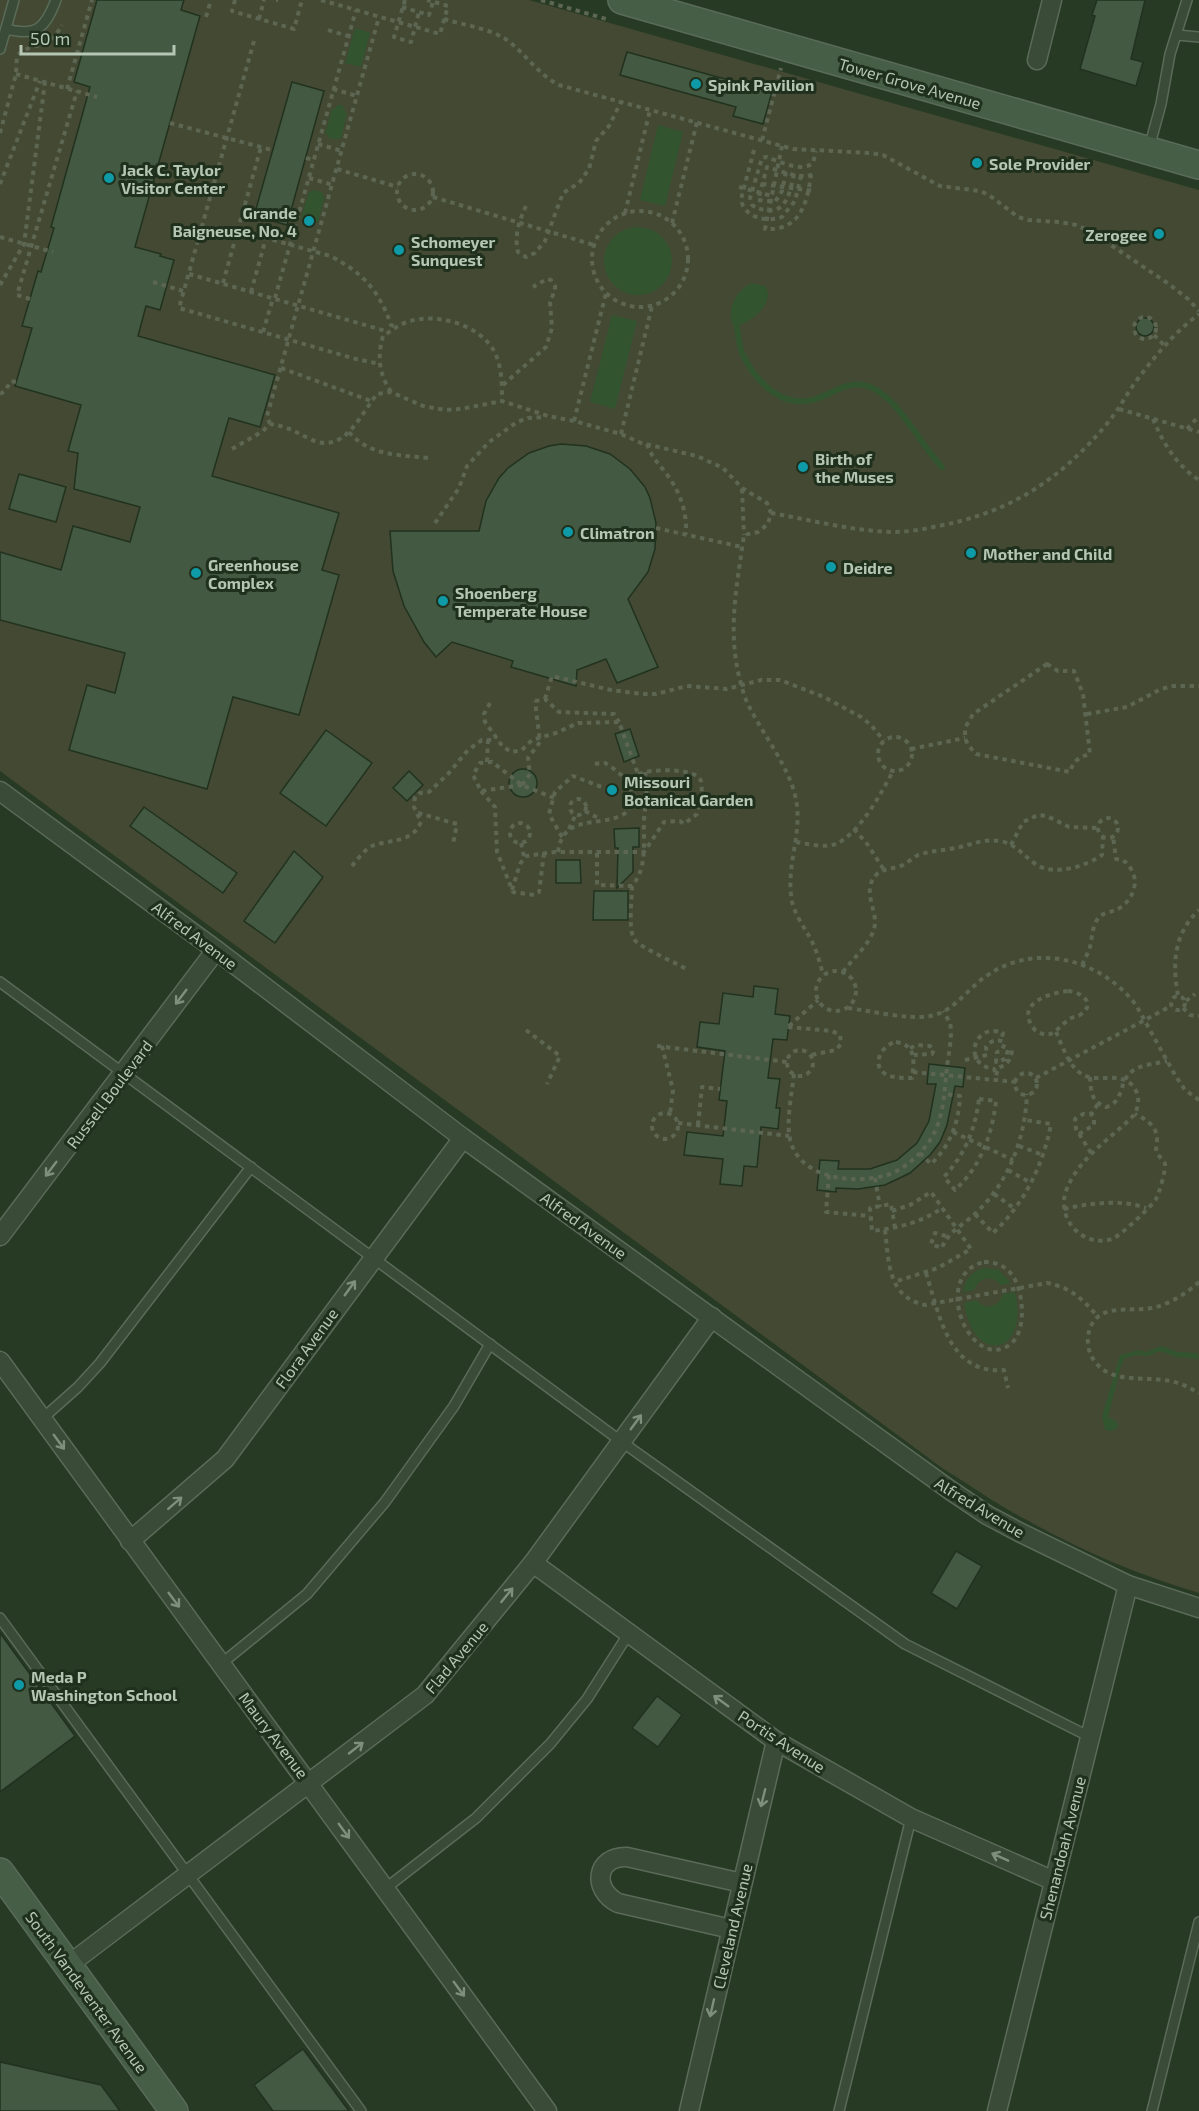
<svg xmlns="http://www.w3.org/2000/svg" width="1199" height="2111" font-family="'Exo 2',sans-serif">
	<rect width="100%" height="100%" fill="#273a24"/>
	<!-- green -->
	<path fill="#444933" d="M0 0H529L1199 190V1593C1138 1575 1080 1550 1025 1519 996 1504 970 1485 942 1468L0 771Z"/>
	<!-- water -->
	<g fill="#32542f">
		<path d="M355 28 370 33 361 67 345 63Z"/>
		<path d="M340 105H343V108L345 109V113H347L341 139 337 138V140L327 137 328 135 325 134 332 109H335L336 106Z"/>
		<path d="M658 125 683 132 665 206 640 200Z"/>
		<path d="M312 190 323 192 322 195 325 196 318 222 314 221 309 226 301 217 309 192H311Z"/>
		<circle cx="638" cy="261" r="34"/>
		<path d="M753 283 765 286C777 302 750 325 734 326 725 310 737 288 753 283Z"/>
		<path d="M612 315 637 321 615 409 590 402Z"/>
		<path d="M983 1268 999 1270 1011 1283 1001 1285C992 1274 979 1277 974 1290L963 1292C965 1280 971 1272 983 1268Z"/>
		<path d="M1015 1292C1030 1355 974 1367 964 1303L976 1300C986 1311 999 1307 1003 1294Z"/>
		<path d="M1161 1346 1178 1352 1198 1353 1199 1359 1176 1357 1160 1351 1148 1356 1137 1355 1125 1358 1121 1366 1108 1417 1116 1421 1119 1427 1112 1431 1105 1430 1102 1416 1120 1355 1139 1350 1146 1352Z"/>
	</g>
	<g fill="none" stroke-linecap="round" stroke-linejoin="round">
		<!-- stream -->
		<path stroke="#32542f" stroke-width="6" d="M737 326C738 335 739 345 742 353 755 381 782 410 816 399 833 393 849 380 868 386 900 398 919 444 942 467"/>
	</g>
	<!-- building -->
	<g fill="#435941" stroke="#21321f" stroke-width="1.5">
		<path d="M97 0H184L181 10 200 16 135 247 161 254 160 256 174 260 160 310 146 306 138 336 275 375 260 427 229 418 212 476 339 513 322 570 339 575 299 715 233 697 207 789 69 750 87 685 115 693 125 653 0 620V552L61 570 73 526 130 542 140 507 74 489 78 453 68 451 81 405 15 386 32 328 22 326 38 271 41 272 54 228 51 227 90 87 74 82Z"/>
		<path d="M1097 0H1145L1131 59 1143 62 1136 86 1080 69 1095 16 1092 15Z"/>
		<path d="M627 52 772 92 763 124 733 116 736 107 620 75Z"/>
		<path d="M292 82 324 91 287 225 254 216Z"/>
		<circle cx="1145" cy="327" r="9"/>
		<path d="M561 444 586 446 610 454 630 469 645 487 650 498 656 523 655 549 648 572 628 599 658 667 617 683 606 659 577 670 576 686 511 667 513 661 452 642 436 657 424 642 404 606 393 571 390 531H479L486 501 499 478 508 468 529 453 549 446Z"/>
		<path d="M19 474 66 487 56 522 9 509Z"/>
		<path d="M630 729 639 756 624 762 615 734Z"/>
		<path d="M326 730 372 763 326 826 280 793Z"/>
		<circle cx="523" cy="783" r="14"/>
		<path d="M409 771 423 785 407 801 393 788Z"/>
		<path d="M144 807 237 873 223 893 130 826Z"/>
		<path d="M639 828V847H633V872L617 888 618 848H615L614 829Z"/>
		<path d="M294 851 323 877 275 943 244 921Z"/>
		<path d="M556 860H580L581 883H556Z"/>
		<path d="M594 891H628V920H593Z"/>
		<path d="M754 986 778 989 775 1014 790 1016 787 1040 773 1039 768 1078 780 1079 776 1108H780L778 1129 761 1127 757 1167 744 1166 742 1186 720 1184 723 1159 684 1155 687 1132 723 1136 727 1101 719 1100 725 1051 697 1047 700 1022 719 1024 723 993 753 997Z"/>
		<path d="M929 1064 965 1068 963 1087 955 1086 947 1125 940 1142 930 1155 910 1173 885 1185 858 1189 836 1188V1192L817 1190 820 1160 839 1161 838 1169H870L897 1160 917 1143 929 1121 936 1084H927Z"/>
		<path d="M956 1551 982 1566 957 1609 931 1593Z"/>
		<path d="M0 1633 75 1736 0 1792Z"/>
		<path d="M657 1696 682 1715 658 1747 632 1728Z"/>
		<path d="M303 2049 349 2111H273L254 2085Z"/>
		<path d="M0 2062 101 2085 120 2111H0Z"/>
	</g>
	<g fill="none" stroke-linecap="round" stroke-linejoin="round">
		<defs>
			<g id="lane">
				<path d="M6 29C37 37 45 28 56 0"/>
				<path d="M1177 35 1199 37"/>
				<path d="M0 49 14 0"/>
				<path d="M1149 148 1161 104 1170 54 1187 0"/>
				<path d="M0 982 622 1442 905 1644 1090 1737"/>
				<path d="M42 1419 78 1387 100 1363 251 1167"/>
				<path d="M0 1618 361 2111"/>
				<path d="M221 1664 307 1594 385 1502 454 1406 490 1344"/>
				<path d="M386 1888 476 1818 550 1744 587 1699 629 1633"/>
				<path d="M839 2111 911 1818"/>
				<path d="M1152 2111 1199 1922"/>
			</g>
			<g id="street">
				<path d="M1037 60 1052 0"/>
				<path d="M0 791 216 950 463 1138 950 1490 987 1515 1019 1532 1128 1585 1199 1608"/>
				<path d="M0 1236 216 950"/>
				<path d="M0 1361C181 1612 366 1860 547 2111"/>
				<path d="M130 1541 225 1459 463 1138"/>
				<path d="M533 1563 776 1741 911 1818 1054 1881"/>
				<path d="M731 1929 618 1903C591 1889 596 1856 627 1857L742 1883"/>
				<path d="M67 1966 425 1695 533 1563 712 1317"/>
				<path d="M689 2111 776 1741"/>
				<path d="M997 2111 1128 1585"/>
			</g>
			<g id="secondary">
				<path d="M622 0 1199 165"/>
				<path d="M0 1872 174 2111"/>
			</g>
		</defs>
		<!-- lane casing -->
		<use href="#lane" stroke="#5a6b58" stroke-width="12"/>
		<!-- street casing -->
		<use href="#street" stroke="#5a6b58" stroke-width="21"/>
		<!-- secondary casing -->
		<use href="#secondary" stroke="#5a6b58" stroke-width="30"/>
		<!-- path -->
		<g stroke="#5c6652" stroke-width="4" stroke-dasharray="4.5 4.5" stroke-linecap="butt">
			<path d="M235 0 232 11 294 29 302 0"/>
			<path d="M276 0H278"/>
			<path d="M321 0 440 34 448 6 427 0"/>
			<path d="M405 0 394 37 411 42 419 12"/>
			<path d="M541 0 606 19"/>
			<path d="M402 7 429 15 433 2"/>
			<path d="M206 17 211 0"/>
			<path d="M259 19 264 0"/>
			<path d="M444 19C463 25 487 28 504 38 524 51 537 74 559 85L793 149 871 153 883 155 940 186 980 191 989 195 1018 217 1028 220 1059 222 1076 225 1090 231 1166 282 1188 299 1199 311"/>
			<path d="M328 30 348 36"/>
			<path d="M254 41 179 308 356 359 380 364"/>
			<path d="M16 74 97 97"/>
			<path d="M67 89 92 0"/>
			<path d="M333 89 357 96"/>
			<path d="M170 123 272 150"/>
			<path d="M0 133 16 74 17 56C30 41 48 52 62 25"/>
			<path d="M762 140 781 68"/>
			<path d="M318 144 342 151"/>
			<path d="M782 146 765 229C800 231 807 204 811 175"/>
			<path d="M754 150 741 199C743 217 767 223 782 217L795 201 801 176"/>
			<path d="M306 158 314 160"/>
			<path d="M337 169 398 187"/>
			<path d="M786 172 782 191 775 202 758 200 767 167C782 171 801 181 816 173"/>
			<path d="M794 174C790 191 787 214 765 210 759 209 756 208 752 205L750 198 762 158 766 157C779 161 801 173 813 163L816 151"/>
			<circle cx="415" cy="192" r="18"/>
			<path d="M309 178 333 185"/>
			<path d="M0 184 40 81"/>
			<path d="M762 184 814 191"/>
			<path d="M739 187 772 196"/>
			<path d="M433 197 594 245"/>
			<path d="M526 206C519 221 514 236 518 252L526 257 535 253 545 241 563 193 579 183 589 169 596 141 609 126 621 102"/>
			<circle cx="640" cy="259" r="48"/>
			<path d="M625 213 650 110"/>
			<path d="M672 223 697 122"/>
			<path d="M238 230 330 256C362 272 379 290 391 325L396 327"/>
			<path d="M0 237 53 252"/>
			<path d="M189 274 389 332"/>
			<path d="M153 282 183 291"/>
			<path d="M223 283 261 147"/>
			<path d="M0 285 24 244 45 82"/>
			<path d="M251 292 266 238"/>
			<path d="M275 298 356 10"/>
			<path d="M30 299 17 295 77 91"/>
			<circle cx="1145" cy="328" r="11"/>
			<path d="M263 332 273 298"/>
			<path d="M1154 335 1165 346"/>
			<path d="M281 368 371 401"/>
			<path d="M503 385 546 347 552 328 550 302 555 290V286L551 280 547 279 533 287"/>
			<path d="M391 392C379 374 377 357 383 336 391 331 398 325 407 322 435 312 479 324 494 351 502 366 502 384 502 401L548 416 574 421 621 434 641 443 697 456 723 468 742 488 767 503 771 513 768 524 758 532 744 535C737 585 727 631 740 680 742 688 744 696 747 702 761 732 784 759 794 791 805 829 787 858 791 895 792 910 802 924 809 936 816 948 820 962 823 975"/>
			<path d="M0 394 5 391 11 381 16 382"/>
			<path d="M1119 409 1199 432"/>
			<path d="M1153 419C1163 443 1177 466 1199 480"/>
			<path d="M574 421 606 293"/>
			<path d="M270 424 267 416 379 17"/>
			<path d="M1187 429 1199 416"/>
			<path d="M349 432C369 456 400 455 429 458"/>
			<path d="M621 434 652 306"/>
			<path d="M647 444C651 457 660 465 668 476 681 494 687 513 686 534"/>
			<path d="M232 449 263 431 270 424C286 426 296 432 310 439 344 456 360 415 377 394L391 392 423 406 445 410 461 409 502 401"/>
			<path d="M742 489 744 535"/>
			<path d="M771 513C811 520 852 531 893 532 906 532 920 530 933 527 1007 514 1058 482 1106 425 1118 411 1126 395 1137 380 1155 356 1175 332 1199 314"/>
			<path d="M435 523 459 488 467 466 489 442 517 422 528 418 544 417"/>
			<path d="M656 528 742 547"/>
			<path d="M1047 664 1058 671H1074L1083 694 1090 754C1079 757 1073 761 1070 772L976 754 968 745 965 738V728L973 714Z"/>
			<path d="M545 699 552 676 611 690 642 694H656L687 686 727 689 761 680H780L824 697 861 717 871 725 884 741"/>
			<path d="M535 701 545 699 559 712 614 714 619 722"/>
			<path d="M490 703 484 714 485 722 503 747 512 752 522 750 532 740 556 733 578 723 619 722 638 774"/>
			<path d="M1087 714 1127 707 1161 689 1173 686H1199"/>
			<circle cx="895" cy="754" r="17"/>
			<path d="M911 749 965 738"/>
			<path d="M487 762 488 740"/>
			<path d="M522 785 481 791 473 775 480 763 492 762 522 785 554 798"/>
			<path d="M481 791 495 807 497 852 513 892 534 895 539 892 544 853"/>
			<circle cx="578" cy="807" r="8"/>
			<path d="M585 811 600 819"/>
			<path d="M418 813 457 824 453 844"/>
			<circle cx="1108" cy="828" r="10"/>
			<circle cx="520" cy="833" r="10"/>
			<path d="M569 829 576 814"/>
			<path d="M854 829 868 845 884 870"/>
			<path d="M562 837 549 814 555 792 573 776 607 789"/>
			<path d="M796 842C809 844 826 849 838 843 861 831 882 792 893 771"/>
			<path d="M521 843 524 857"/>
			<path d="M1011 845 1023 822 1038 815 1047 816 1069 827 1098 828"/>
			<path d="M558 852C563 813 600 828 624 814 628 811 630 807 631 802 635 785 619 771 605 763L592 764"/>
			<path d="M597 853V885L632 886C648 867 643 842 644 819 646 802 648 788 645 772"/>
			<path d="M352 866C358 859 364 850 372 846 388 839 412 844 421 822L414 807 415 797 420 793 429 792 448 774 468 750 482 740H492L496 737"/>
			<path d="M632 886C632 900 628 927 634 939 638 947 677 963 688 970"/>
			<path d="M512 890 520 864 526 856 555 852H644L664 822 680 821 684 824 697 814C698 805 704 789 701 781 696 767 650 769 638 774 634 775 630 779 626 781"/>
			<path d="M1082 965C1085 959 1088 953 1090 947 1092 938 1092 928 1097 920 1102 912 1110 913 1118 909 1132 901 1140 883 1131 869 1127 862 1124 860 1116 859L1113 836"/>
			<circle cx="836" cy="991" r="20"/>
			<path d="M843 972C853 958 875 940 875 922 875 906 862 889 877 874 884 868 894 869 903 865 908 862 913 858 918 855 929 851 939 851 950 849 967 847 981 838 999 841 1016 843 1024 857 1037 865 1054 876 1087 866 1102 855L1103 836"/>
			<path d="M1068 991C1082 992 1097 1004 1080 1015 1075 1017 1071 1017 1067 1021 1055 1030 1051 1041 1035 1030 1013 1004 1049 993 1068 991Z"/>
			<path d="M1178 995C1172 964 1174 933 1199 910"/>
			<circle cx="1178" cy="1003" r="7"/>
			<path d="M1186 1001 1195 994"/>
			<path d="M848 1008C870 1011 909 1020 930 1016 954 1012 966 990 985 977 1034 941 1101 959 1136 1005L1175 1075 1185 1090 1199 1100"/>
			<path d="M1183 1008 1190 1015 1199 1016"/>
			<path d="M789 1026 818 1000"/>
			<path d="M788 1027 832 1031 840 1035 841 1044 836 1050 811 1055"/>
			<path d="M526 1030 560 1056 547 1084"/>
			<path d="M1056 1032C1062 1045 1068 1064 1080 1073 1097 1086 1124 1067 1136 1091 1140 1099 1138 1106 1135 1114 1115 1135 1090 1150 1074 1175 1069 1183 1065 1191 1064 1200 1062 1226 1087 1247 1112 1239 1119 1237 1152 1206 1156 1199 1159 1194 1166 1170 1165 1164 1164 1160 1159 1157 1157 1153 1155 1148 1157 1145 1157 1140 1158 1127 1145 1118 1135 1114"/>
			<path d="M896 1042C917 1045 914 1062 912 1078 905 1078 894 1078 887 1075 870 1066 881 1045 896 1042Z"/>
			<path d="M657 1046 787 1062"/>
			<path d="M662 1046 673 1090 670 1114"/>
			<path d="M910 1048 918 1045 930 1046 934 1050 932 1054 914 1055"/>
			<circle cx="800" cy="1063" r="13"/>
			<path d="M965 1060 987 1055 986 1047C991 1040 998 1038 1005 1043L1002 1050 997 1052 996 1062 1005 1059 1008 1050H1012C1011 1060 1007 1065 998 1068L995 1080"/>
			<path d="M913 1072 1016 1082"/>
			<path d="M995 1072 994 1069C961 1065 974 1021 1003 1033L1001 1041"/>
			<circle cx="1026" cy="1084" r="11"/>
			<path d="M794 1074C792 1094 785 1124 791 1143 803 1180 857 1185 890 1174 905 1168 919 1156 928 1143 944 1122 944 1093 947 1068 948 1055 953 1036 950 1023 948 1019 945 1014 943 1011"/>
			<path d="M1090 1077C1091 1091 1091 1102 1106 1107 1124 1102 1119 1083 1130 1073 1139 1064 1156 1064 1167 1061"/>
			<path d="M1036 1078 1171 1006"/>
			<path d="M979 1099 996 1101C992 1135 981 1166 955 1190L944 1177C965 1154 975 1130 979 1099Z"/>
			<circle cx="665" cy="1126" r="13"/>
			<path d="M678 1123 789 1136"/>
			<path d="M698 1125 702 1087 720 1089"/>
			<path d="M953 1132 1013 1160"/>
			<path d="M1079 1134 1094 1125V1117L1091 1114"/>
			<path d="M1019 1146 1043 1155"/>
			<path d="M920 1153 931 1164C950 1146 959 1122 960 1096L944 1094"/>
			<path d="M1091 1153 1076 1129 1075 1119 1083 1114H1091L1098 1104"/>
			<path d="M1008 1170 1031 1183"/>
			<path d="M829 1175 826 1212 870 1216"/>
			<path d="M875 1178 880 1207"/>
			<path d="M994 1194 1015 1209"/>
			<path d="M1064 1209C1091 1203 1120 1199 1146 1208"/>
			<path d="M892 1211 910 1205 931 1192 971 1249 938 1268 894 1282"/>
			<path d="M975 1214 993 1233C1024 1204 1043 1166 1051 1124L1025 1120"/>
			<path d="M895 1228 891 1204 870 1208 872 1231C898 1228 920 1223 942 1208"/>
			<path d="M885 1230C889 1261 887 1297 925 1305L1047 1283C1070 1287 1083 1299 1098 1317"/>
			<path d="M946 1236 935 1233 931 1244 942 1248C947 1232 965 1224 977 1212 1009 1181 1025 1139 1027 1094"/>
			<path d="M984 1262C1013 1262 1021 1286 1022 1311 1022 1324 1019 1341 1006 1347 968 1367 931 1275 984 1262Z"/>
			<path d="M926 1273C939 1313 948 1375 1004 1370L1008 1388"/>
			<path d="M1199 1282C1187 1293 1171 1303 1156 1307 1131 1314 1093 1299 1088 1337 1087 1347 1090 1356 1096 1363 1113 1384 1146 1376 1170 1381 1181 1383 1190 1388 1199 1393"/>
		</g>
		<!-- lane -->
		<use href="#lane" stroke="#3a4b38" stroke-width="9"/>
		<!-- street -->
		<use href="#street" stroke="#3a4b38" stroke-width="18"/>
		<!-- secondary -->
		<use href="#secondary" stroke="#475e46" stroke-width="27"/>
		<!-- path-bridge -->
		<path stroke="#5c6652" stroke-width="4" stroke-dasharray="4.5 4.5" stroke-linecap="butt" d="M522 785 530 774 528 758 540 742 535 701"/>
	</g>
	<!-- one-way arrows -->
	<defs><path id="oneway-shaft" d="M-6 0H5M1.5-3L5.5 0L1.5 3" fill="none" stroke-width="1.6" stroke-linecap="round" stroke-linejoin="round" transform="scale(1.5)"/></defs>
	<g stroke="#7e8f7c">
		<use href="#oneway-shaft" transform="translate(181 997) rotate(127)"/>
		<use href="#oneway-shaft" transform="translate(51 1169) rotate(127)"/>
		<use href="#oneway-shaft" transform="translate(350 1288) rotate(-54)"/>
		<use href="#oneway-shaft" transform="translate(636 1422) rotate(-54)"/>
		<use href="#oneway-shaft" transform="translate(59 1442) rotate(54)"/>
		<use href="#oneway-shaft" transform="translate(175 1503) rotate(-41)"/>
		<use href="#oneway-shaft" transform="translate(507 1595) rotate(-51)"/>
		<use href="#oneway-shaft" transform="translate(174 1600) rotate(53)"/>
		<use href="#oneway-shaft" transform="translate(721 1701) rotate(-144)"/>
		<use href="#oneway-shaft" transform="translate(356 1748) rotate(-38)"/>
		<use href="#oneway-shaft" transform="translate(763 1798) rotate(104)"/>
		<use href="#oneway-shaft" transform="translate(344 1831) rotate(54)"/>
		<use href="#oneway-shaft" transform="translate(1000 1857) rotate(-156)"/>
		<use href="#oneway-shaft" transform="translate(459 1989) rotate(54)"/>
		<use href="#oneway-shaft" transform="translate(712 2008) rotate(103)"/>
	</g>
	<!-- markers -->
	<g fill="#0f9aa8" stroke="#1f301d" stroke-width="2">
		<circle cx="696" cy="84" r="6"/>
		<circle cx="977" cy="163" r="6"/>
		<circle cx="109" cy="178" r="6"/>
		<circle cx="309" cy="221" r="6"/>
		<circle cx="1159" cy="234" r="6"/>
		<circle cx="399" cy="250" r="6"/>
		<circle cx="803" cy="467" r="6"/>
		<circle cx="568" cy="532" r="6"/>
		<circle cx="971" cy="553" r="6"/>
		<circle cx="831" cy="567" r="6"/>
		<circle cx="196" cy="573" r="6"/>
		<circle cx="443" cy="601" r="6"/>
		<circle cx="612" cy="790" r="6"/>
		<circle cx="19" cy="1685" r="6"/>
	</g>
	<g text-anchor="middle" dominant-baseline="central" stroke-width="6" stroke-linejoin="round" paint-order="stroke">
		<!-- street labels -->
		<g font-size="16" fill="#b5c6b3" stroke="#1f301d">
			<text transform="translate(910 83) rotate(16)">Tower Grove Avenue</text>
			<text transform="translate(195 935) rotate(37)">Alfred Avenue</text>
			<text transform="translate(109 1094) rotate(-53)">Russell Boulevard</text>
			<text transform="translate(584 1225) rotate(36)">Alfred Avenue</text>
			<text transform="translate(306 1348) rotate(-54)">Flora Avenue</text>
			<text transform="translate(980 1507) rotate(31)">Alfred Avenue</text>
			<text transform="translate(456 1657) rotate(-50)">Flad Avenue</text>
			<text transform="translate(274 1735) rotate(53)">Maury Avenue</text>
			<text transform="translate(782 1741) rotate(33)">Portis Avenue</text>
			<text transform="translate(1062 1848) rotate(-76)">Shenandoah Avenue</text>
			<text transform="translate(732 1926) rotate(-77)">Cleveland Avenue</text>
			<text transform="translate(87 1992) rotate(54)">South Vandeventer Avenue</text>
		</g>
		<!-- poi labels -->
		<g font-size="16" font-weight="bold" fill="#b5c6b3" stroke="#1f301d" text-anchor="start">
			<text x="708" y="84">Spink Pavilion</text>
			<text x="989" y="163">Sole Provider</text>
			<text x="121" y="169">Jack C. Taylor<tspan x="121" dy="18">Visitor Center</tspan></text>
			<text x="297" y="212" text-anchor="end">Grande<tspan x="297" dy="18">Baigneuse, No. 4</tspan></text>
			<text x="1147" y="234" text-anchor="end">Zerogee</text>
			<text x="411" y="241">Schomeyer<tspan x="411" dy="18">Sunquest</tspan></text>
			<text x="815" y="458">Birth of<tspan x="815" dy="18">the Muses</tspan></text>
			<text x="580" y="532">Climatron</text>
			<text x="983" y="553">Mother and Child</text>
			<text x="208" y="564">Greenhouse<tspan x="208" dy="18">Complex</tspan></text>
			<text x="843" y="567">Deidre</text>
			<text x="455" y="592">Shoenberg<tspan x="455" dy="18">Temperate House</tspan></text>
			<text x="624" y="781">Missouri<tspan x="624" dy="18">Botanical Garden</tspan></text>
			<text x="31" y="1676">Meda P<tspan x="31" dy="18">Washington School</tspan></text>
		</g>
	</g>
	<!-- scale -->
	<path d="M21 45v9h153v-9" fill="none" stroke="#b5c6b3" stroke-width="3"/>
	<text x="30" y="45" font-size="18" fill="#b5c6b3" stroke="#1f301d" stroke-width="4.5" paint-order="stroke">50 m</text>
</svg>
